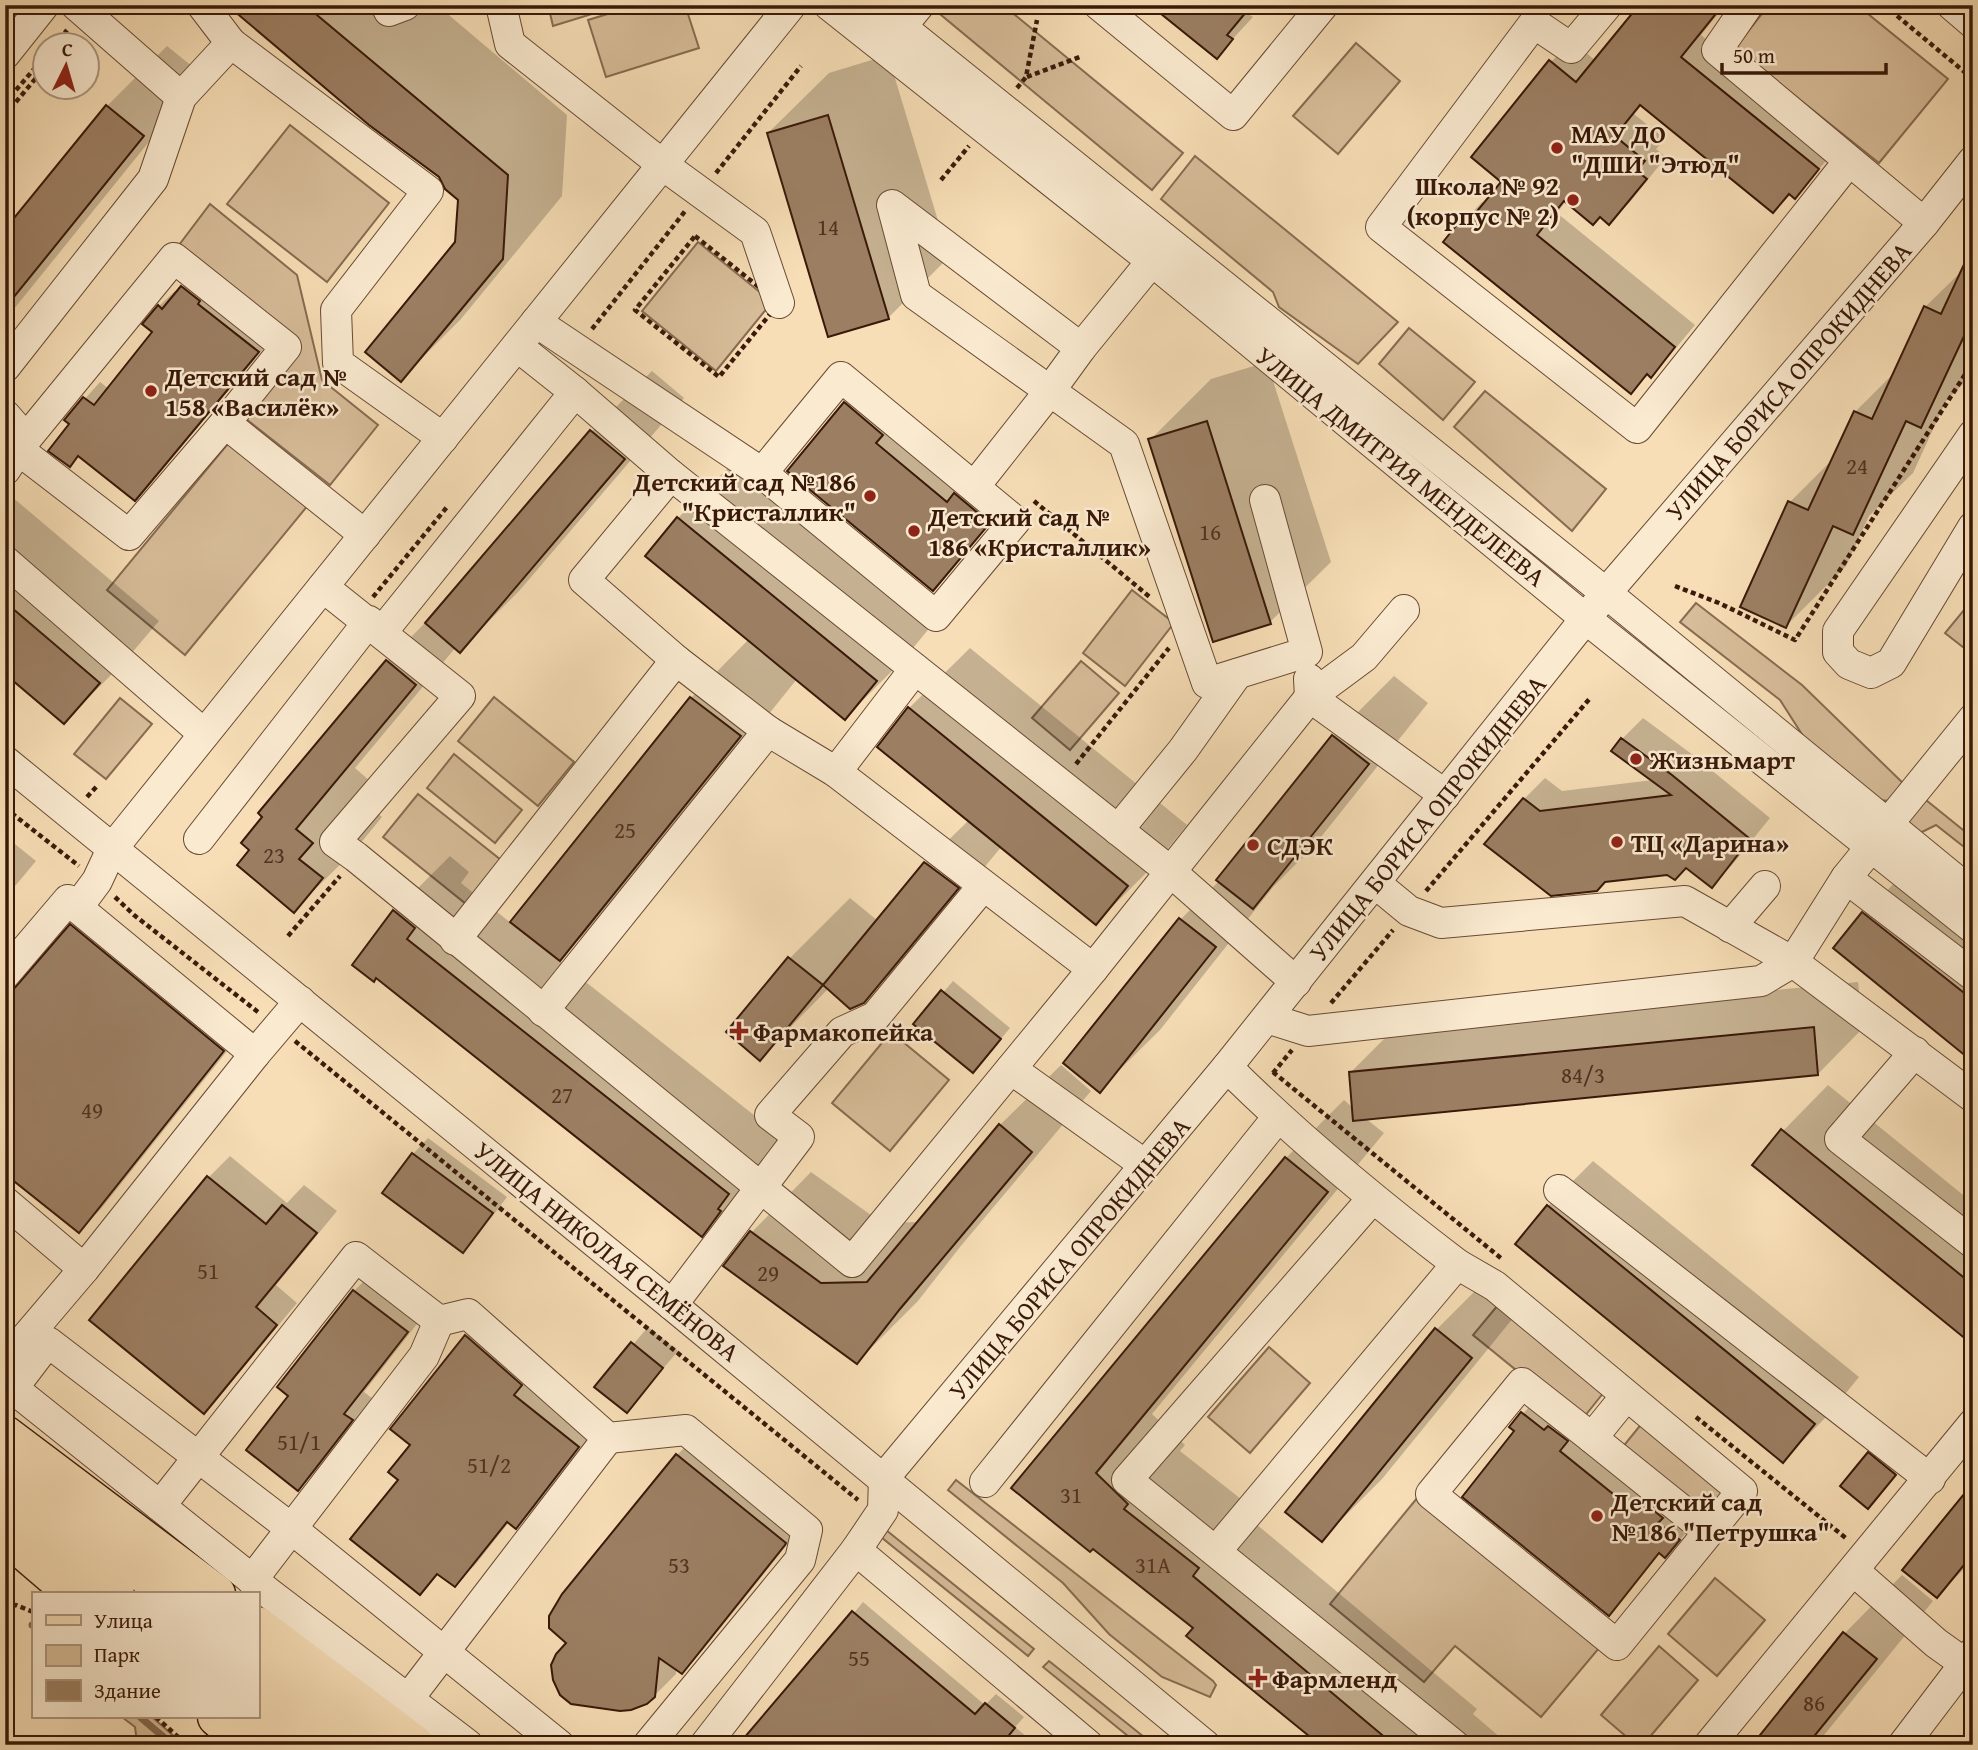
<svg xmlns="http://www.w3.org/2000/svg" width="1978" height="1750" font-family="'Gentium Book Plus',serif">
	<rect width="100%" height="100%" fill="#f7deb6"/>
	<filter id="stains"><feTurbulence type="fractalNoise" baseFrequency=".00286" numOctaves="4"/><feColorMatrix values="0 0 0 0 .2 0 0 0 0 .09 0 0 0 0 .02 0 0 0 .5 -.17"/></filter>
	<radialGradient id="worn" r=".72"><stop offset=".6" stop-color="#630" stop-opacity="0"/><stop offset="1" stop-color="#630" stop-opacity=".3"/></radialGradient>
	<!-- green -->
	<g fill="#d7bd99" stroke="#886b51" stroke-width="2">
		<path d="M548 5H621L553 26Z"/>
		<path d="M637 5H685L699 48 606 77 588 20Z"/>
		<path d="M929 5H1003L1183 153 1152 190Z"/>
		<path d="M1769 5H1857L1948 79 1879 163 1735 48Z"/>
		<path d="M1356 43 1400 81 1338 154 1293 116Z"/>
		<path d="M290 125 389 203 327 282 227 204Z"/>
		<path d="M1195 156 1398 322 1358 364 1279 307 1273 292 1161 199Z"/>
		<path d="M210 204 297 275 322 380 378 425 330 485 246 419 300 346 179 245Z"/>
		<path d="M698 242 772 302 716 371 642 311Z"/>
		<path d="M1409 328 1475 382 1443 420 1379 364Z"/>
		<path d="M1485 391 1606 489 1572 531 1454 427Z"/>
		<path d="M231 440 309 504 185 655 107 590Z"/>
		<path d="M1132 590 1174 623 1125 686 1083 653Z"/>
		<path d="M1973 599V655L1945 633Z"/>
		<path d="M1696 603 1802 685 1906 786 1892 801 1877 800 1805 739 1780 700 1680 622Z"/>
		<path d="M1081 661 1119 693 1070 750 1032 718Z"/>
		<path d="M494 697 574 762 538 806 458 741Z"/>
		<path d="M120 698 152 724 106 779 74 754Z"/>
		<path d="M454 754 522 810 495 843 427 788Z"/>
		<path d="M418 794 506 864 471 908 383 837Z"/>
		<path d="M1921 796 1973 838V854L1936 825 1920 833 1908 825 1910 811Z"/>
		<path d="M891 1032 949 1080 890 1151 832 1103Z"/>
		<path d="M1498 1305 1604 1392 1580 1422 1473 1335Z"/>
		<path d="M1269 1347 1310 1383 1250 1453 1208 1417Z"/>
		<path d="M1643 1422 1730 1491 1708 1519 1621 1449Z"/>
		<path d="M956 1480 1213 1681 1216 1685 1210 1697 1162 1677 1109 1634 1063 1583 948 1490Z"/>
		<path d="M1418 1497 1600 1647 1541 1717 1455 1646 1424 1682 1330 1604Z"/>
		<path d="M886 1530 1034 1649 1028 1656 881 1537Z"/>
		<path d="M1715 1578 1765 1620 1717 1676 1668 1634Z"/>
		<path d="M1659 1646 1698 1680 1643 1745H1636L1601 1715Z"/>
		<path d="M1049 1661 1154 1745H1139L1043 1667Z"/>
		<path d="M122 1717H152L184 1745H135L137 1742 135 1727Z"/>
	</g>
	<!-- shadow -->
	<g fill="#0003">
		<path d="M232 5H437L567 115 562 196 461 319 401 379 457 243 460 199 440 176Z"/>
		<path d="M1153 5H1253L1247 13 1253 17 1216 57Z"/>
		<path d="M1285 5H1299L1293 12Z"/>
		<path d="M1642 5H1725L1701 35 1839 147 1794 196 1791 193 1773 211 1642 105 1634 114 1665 139 1656 149 1666 157 1630 202 1609 223 1600 216 1566 201 1557 213 1695 325 1671 354 1630 392 1445 241 1482 202 1485 204 1503 181 1551 62 1572 41 1596 61Z"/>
		<path d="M167 46 203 75 5 320V232L107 106Z"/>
		<path d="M888 55 949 257 888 318 768 133 829 73Z"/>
		<path d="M1973 250V374L1946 401 1913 473 1869 516 1846 566 1786 626 1790 502 1834 458 1855 412 1896 371 1925 307 1964 269Z"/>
		<path d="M198 271 274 336 151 483 135 498 80 455 69 465 72 423 67 419 100 382 109 389 154 331 159 306 175 291 177 293Z"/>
		<path d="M1267 362 1331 562 1270 622 1150 440 1211 379Z"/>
		<path d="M652 371 684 398 520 590 460 650 456 647 355 768 371 782 358 798 382 817 355 850 294 910 239 864 387 661 441 607 592 431Z"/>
		<path d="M861 388 1004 506 948 573 845 403Z"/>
		<path d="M739 457 936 620 905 658 845 718 797 679 620 899 558 960 783 1138 757 1179 702 1234 377 976 354 964 395 911 450 856 469 872 461 883 511 923 691 698 749 639 647 555 678 518Z"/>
		<path d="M5 491 159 621 124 662 64 722 5 672Z"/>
		<path d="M970 648 1187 825 1156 863 1096 923 1002 846 924 940 863 1001 829 988 760 1058 728 1032 790 958 850 898 878 921 925 863 969 820 879 747 909 708Z"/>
		<path d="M1394 676 1428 703 1313 847 1274 886 1160 1030 1099 1090 1065 1063 1181 919 1220 880 1334 736Z"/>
		<path d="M1643 718 1693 755 1770 818 1732 865 1712 886 1686 866 1668 873 1606 880 1524 799 1545 778 1562 791 1653 780 1622 739Z"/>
		<path d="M5 836 36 861 5 898Z"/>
		<path d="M1909 868 1973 920V1060L1864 914Z"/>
		<path d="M92 905 244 1030 100 1210 79 1231 71 926Z"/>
		<path d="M953 981 1010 1028 983 1060 916 1024Z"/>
		<path d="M1858 982 1863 1028 1818 1074 1365 1118 1384 1133 1152 1414 1185 1445 1180 1451 1255 1510 1249 1518 1477 1709 1473 1714 1509 1745H1321L1195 1628 1093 1547 1013 1488 1286 1158 1344 1100 1354 1109 1350 1073 1396 1027Z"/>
		<path d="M1061 1065 1091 1091 960 1247 918 1301 857 1362 751 1233 811 1172 882 1223 919 1222 1000 1125Z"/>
		<path d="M1828 1085 1973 1203V1333L1783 1131Z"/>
		<path d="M428 1138 507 1197 478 1235 463 1251 413 1154Z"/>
		<path d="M230 1156 287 1203 304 1185 337 1211 276 1285 297 1303 224 1391 203 1412 91 1320 209 1177Z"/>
		<path d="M1593 1161 1859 1377 1828 1415 1783 1461 1517 1244 1548 1206Z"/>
		<path d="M1497 1269 1531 1296 1382 1479 1322 1539 1288 1512 1437 1329Z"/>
		<path d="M375 1270 427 1311 364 1392 372 1398 319 1468 298 1489 290 1396 354 1291Z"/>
		<path d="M487 1316 598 1426 536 1507 516 1527 509 1522 475 1565 454 1585 439 1573 420 1593 400 1480 413 1445 392 1429 467 1336Z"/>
		<path d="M648 1327 678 1351 627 1411 597 1387Z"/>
		<path d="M1538 1397 1694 1524 1665 1556 1660 1553 1609 1613 1517 1431 1511 1427Z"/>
		<path d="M698 1434 806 1521 702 1651 681 1672 676 1668V1674L647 1703 569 1643 677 1455Z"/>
		<path d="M1873 1449 1899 1469 1872 1503 1869 1454Z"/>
		<path d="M1973 1486V1560L1937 1596Z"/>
		<path d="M1902 1575 1933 1601 1816 1745H1754L1845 1633Z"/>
		<path d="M863 1602 985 1705 996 1694 1024 1717 1015 1727 1036 1745H746Z"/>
	</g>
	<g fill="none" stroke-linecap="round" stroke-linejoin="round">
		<!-- stream -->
		<g stroke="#84674d" stroke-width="7">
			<path d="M5 1602 7 1604"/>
			<path d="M32 1625H33"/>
			<path d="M140 1717 173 1745"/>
		</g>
	</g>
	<!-- building -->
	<g fill="#9c7f63" stroke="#391909" stroke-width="2">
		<path d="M227 5H305L508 175 503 259 401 382 365 352 455 242 458 200 445 189 439 177 369 125Z"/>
		<path d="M1150 5H1252L1227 35 1233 39 1217 59Z"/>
		<path d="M1639 5H1723L1681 57 1819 169 1795 199 1789 194 1773 213 1640 105 1615 136 1645 161 1637 171 1647 179 1609 225 1600 217 1593 225 1564 201 1537 235 1675 347 1651 378 1647 374 1631 394 1443 242 1459 222 1465 226 1501 182 1471 157 1549 60 1576 82Z"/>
		<path d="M106 105 144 136 5 308V229Z"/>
		<path d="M828 115 889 319 828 337 767 133Z"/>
		<path d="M1973 245V317L1921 428 1906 421 1853 535 1833 526 1786 628 1740 607 1788 501 1808 510 1854 411 1872 419 1924 306 1941 314Z"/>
		<path d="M181 286 200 301 198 304 259 352 135 501 78 456 70 467 48 451 69 424 64 420 83 397 94 405 152 332 142 324 158 305 162 309Z"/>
		<path d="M844 402 883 435 876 443 947 502 954 493 990 523 933 591 787 471Z"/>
		<path d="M1207 421 1271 624 1213 642 1148 439Z"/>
		<path d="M590 430 625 459 460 653 425 623Z"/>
		<path d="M677 517 877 681 845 720 645 556Z"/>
		<path d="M5 602 100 683 64 724 5 674Z"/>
		<path d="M386 660 416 685 296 829 313 843 299 859 323 878 294 913 237 865 249 850 241 843 262 817 258 813Z"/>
		<path d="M690 697 741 736 560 961 510 922Z"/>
		<path d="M908 707 1128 886 1096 925 877 747Z"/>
		<path d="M1332 735 1369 764 1253 909 1216 880Z"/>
		<path d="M1621 738 1672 775 1750 839 1712 888 1686 868 1675 880 1667 875 1605 882 1597 891 1551 896 1484 844 1523 798 1540 811 1671 795 1611 751Z"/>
		<path d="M924 862 959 888 864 1003 850 1009 823 985Z"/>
		<path d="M393 910 415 928 407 939 729 1194 718 1209 721 1211 702 1237 376 978 374 982 352 965Z"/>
		<path d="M1862 912 1973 1000V1062L1833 948Z"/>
		<path d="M1179 918 1216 947 1100 1093 1063 1063Z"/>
		<path d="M70 924 224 1051 79 1233 5 1174V999Z"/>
		<path d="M788 957 823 985 760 1061 726 1032Z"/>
		<path d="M941 990 1001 1039 973 1073 913 1024Z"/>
		<path d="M1814 1027 1818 1075 1353 1121 1349 1072Z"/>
		<path d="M999 1124 1032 1152 900 1309 857 1364 723 1266 750 1231 821 1283 867 1282Z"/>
		<path d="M1781 1129 1973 1285V1345L1752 1165Z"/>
		<path d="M412 1153 493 1213 463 1253 382 1193Z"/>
		<path d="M1285 1157 1328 1192 1096 1473 1128 1504 1124 1509 1199 1568 1193 1576 1394 1745H1320L1186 1636 1193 1628 1093 1549 1090 1552 1011 1488Z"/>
		<path d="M207 1176 266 1224 282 1205 317 1233 256 1307 277 1325 204 1414 89 1320Z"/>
		<path d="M1547 1205 1815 1424 1783 1463 1515 1244Z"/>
		<path d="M353 1290 408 1332 344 1414 353 1420 298 1491 246 1450 288 1396 277 1387Z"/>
		<path d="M1435 1328 1472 1358 1322 1542 1285 1512Z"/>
		<path d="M465 1335 522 1385 514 1395 579 1447 516 1529 507 1522 455 1587 437 1574 420 1595 350 1539 398 1480 388 1472 410 1445 390 1429Z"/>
		<path d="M631 1342 663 1368 627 1413 594 1387Z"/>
		<path d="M1521 1412 1544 1430 1548 1426 1568 1441 1560 1451 1633 1510 1641 1500 1663 1518 1658 1523 1680 1540 1665 1558 1659 1553 1609 1616 1462 1497 1514 1431 1509 1427Z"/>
		<path d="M1868 1452 1896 1475 1868 1509 1840 1486Z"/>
		<path d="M676 1454 786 1543 785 1545 682 1674 659 1658 655 1697 647 1704 631 1710 620 1711 571 1704 560 1695 553 1680 551 1665 556 1654 566 1643 549 1628V1616L562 1594Z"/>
		<path d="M1973 1483V1554L1937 1598 1902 1570Z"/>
		<path d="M852 1611 975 1714 985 1703 1015 1728 1001 1745H738Z"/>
		<path d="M1843 1632 1877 1659 1807 1745H1752Z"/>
	</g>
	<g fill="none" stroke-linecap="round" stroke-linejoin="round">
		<defs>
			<g id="minor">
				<path d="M76 5 181 97"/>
				<path d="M386 5 389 11 405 5"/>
				<path d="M501 5 510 44 663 165 755 232 779 303"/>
				<path d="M829 5 1152 261 1586 619 1973 928"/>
				<path d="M874 5 1606 593 1973 894"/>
				<path d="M1099 5 1233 115 1323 5"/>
				<path d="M1607 5 1571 48 1534 23 1381 227 1637 428 1849 161"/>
				<path d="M1748 5 1717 50 1924 223"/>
				<path d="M1952 5 1973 23"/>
				<path d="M901 27 919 5"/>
				<path d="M231 43 428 191 336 310 338 363 443 438"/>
				<path d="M5 54 44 5"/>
				<path d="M536 322 762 473"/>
				<path d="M517 346 575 392 671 475 1171 872 1296 982"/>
				<path d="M1081 348 1152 261"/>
				<path d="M5 367 153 179 181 97 231 43 202 5"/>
				<path d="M5 415 26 439 5 470"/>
				<path d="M225 423 365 535"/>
				<path d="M1973 435 1838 631V652L1849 664 1871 673 1891 663 1973 527"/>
				<path d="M20 451 129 535 225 423 286 347 174 258 26 439"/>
				<path d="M671 475 584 580 676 660 768 731 836 772 1093 969 1310 697 1364 657 1404 610"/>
				<path d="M974 487 841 377 762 473 936 616 1015 521 974 487 1049 392 1081 348 892 205 916 295 1124 444 1207 683 1307 652 1265 500"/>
				<path d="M5 561 204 734"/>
				<path d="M323 587 460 696 335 842 356 857 852 1262 1093 969"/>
				<path d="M382 632 575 392"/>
				<path d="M1309 679 1310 697 1445 795"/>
				<path d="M5 761 672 1305 1205 1745"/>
				<path d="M836 772 915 669"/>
				<path d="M1887 825 1973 719"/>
				<path d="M1118 830 1183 750 1237 674"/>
				<path d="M199 839 369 621"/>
				<path d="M1846 878 1973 975"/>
				<path d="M1375 883 1409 911 1441 923 1685 901 1793 962 1973 1097"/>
				<path d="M77 908 97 881 112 849 791 5"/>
				<path d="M1730 927 1765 886"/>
				<path d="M455 940 676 660"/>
				<path d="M5 974 68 900 255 1054"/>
				<path d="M543 1011 768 731"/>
				<path d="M1267 1018 1308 1031 1761 981 1793 962 1846 878 1871 847"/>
				<path d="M1915 1052 1840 1139 1973 1243"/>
				<path d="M1227 1067C1299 1139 1376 1202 1457 1264"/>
				<path d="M1011 1069 1145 1165"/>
				<path d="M1559 1190 1930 1479"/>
				<path d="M1372 1199 1127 1480 1454 1745"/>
				<path d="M5 1202 84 1269"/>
				<path d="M672 1305 799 1137 770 1115 842 1032 875 1017 983 886"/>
				<path d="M5 1362 84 1269 255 1054 300 1001"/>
				<path d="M5 1382 270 1594 468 1745"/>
				<path d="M13 1388 48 1342 292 1529 559 1745"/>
				<path d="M1592 1438 1709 1532"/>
				<path d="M985 1482 1278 1117"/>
				<path d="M160 1506 356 1257 439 1321 468 1314 608 1438 686 1430 807 1530 800 1560 648 1745"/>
				<path d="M856 1550 1088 1745"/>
				<path d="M1216 1551 1457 1264 1495 1286 1742 1491 1617 1645 1431 1494 1522 1383 1592 1438 1626 1396"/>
				<path d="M1854 1571 1936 1643 1964 1663"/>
				<path d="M252 1580 424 1356 439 1321"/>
				<path d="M408 1699 608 1438"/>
				<path d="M705 1745 856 1550 883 1510 884 1478 1227 1067 1606 593 1924 223 1973 161"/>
				<path d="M1709 1745 1973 1424"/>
				<path d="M1903 1745 1973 1653"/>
			</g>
			<g id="major">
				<path d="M5 1435 216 1594"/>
				<path d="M5 1534 75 1594"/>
				<path d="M257 1626 415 1745"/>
				<path d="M217 1717 249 1745"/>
			</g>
			<g id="highway">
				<path d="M5 1460 169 1594"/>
				<path d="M5 1507 115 1594"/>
				<path d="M257 1666 355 1745"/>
				<path d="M257 1710 300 1745"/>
			</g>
		</defs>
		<!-- minor casing -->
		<use href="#minor" stroke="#684a34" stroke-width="32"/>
		<!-- major casing -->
		<use href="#major" stroke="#391909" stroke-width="41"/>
		<!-- highway casing -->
		<use href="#highway" stroke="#391909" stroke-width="41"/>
		<!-- path -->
		<g stroke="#391909" stroke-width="4.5" stroke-dasharray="5 3.5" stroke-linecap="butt">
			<path d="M1884 5 1973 79"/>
			<path d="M54 46 67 30"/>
			<path d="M62 46 73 33"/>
			<path d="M1027 77 1082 56"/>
			<path d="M1017 88 1026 77 1037 20"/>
			<path d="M5 103 46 55"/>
			<path d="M5 115 46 66"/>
			<path d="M716 173 801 66"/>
			<path d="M941 180 969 146"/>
			<path d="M695 236 779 303 719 377 635 310Z"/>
			<path d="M592 329 686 210"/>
			<path d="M1034 501 1151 598"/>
			<path d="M1675 586 1719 603 1795 640 1973 362"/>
			<path d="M373 597 447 507"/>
			<path d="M1076 764 1169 648"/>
			<path d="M87 797 98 785"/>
			<path d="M5 808 79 866"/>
			<path d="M1426 891 1591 697"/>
			<path d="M115 897 134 915 258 1012"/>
			<path d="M288 936 340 876"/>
			<path d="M1331 1003 1393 930"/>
			<path d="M295 1041 858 1500"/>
			<path d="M1273 1072 1502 1259"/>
			<path d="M1273 1073 1292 1050"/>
			<path d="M1696 1417 1847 1539"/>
			<path d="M5 1610 16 1605 33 1612"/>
			<path d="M156 1717 187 1745"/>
			<path d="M491 1737 501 1745"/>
		</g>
		<!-- minor -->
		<use href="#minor" stroke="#faead0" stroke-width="30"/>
		<!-- major -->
		<use href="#major" stroke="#f7deb6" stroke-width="38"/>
		<!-- highway -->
		<use href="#highway" stroke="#f7deb6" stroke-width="38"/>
	</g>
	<!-- markers -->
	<g fill="#8f2418" stroke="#faead0" stroke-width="2.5">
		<circle cx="1557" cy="148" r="7"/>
		<circle cx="1573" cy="200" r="7"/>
		<circle cx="151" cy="391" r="7"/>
		<circle cx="870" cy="496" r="7"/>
		<circle cx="914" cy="531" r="7"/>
		<circle cx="1636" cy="759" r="7"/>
		<circle cx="1617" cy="842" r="7"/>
		<circle cx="1253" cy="845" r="7"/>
		<path d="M735.5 1020.5h7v7h7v7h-7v7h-7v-7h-7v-7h7z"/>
		<circle cx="1597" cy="1516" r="7"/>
		<path d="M1254.5 1667.5h7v7h7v7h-7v7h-7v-7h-7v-7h7z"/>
	</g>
	<g text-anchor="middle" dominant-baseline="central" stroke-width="5" stroke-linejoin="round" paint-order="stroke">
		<!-- number labels -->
		<g font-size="23" fill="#523220">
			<text x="828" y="226">14</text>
			<text x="1857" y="465">24</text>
			<text x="1210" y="531">16</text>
			<text x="625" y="829">25</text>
			<text x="274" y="854">23</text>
			<text x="1583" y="1074">84/3</text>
			<text x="562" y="1094">27</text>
			<text x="92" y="1109">49</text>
			<text x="208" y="1270">51</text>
			<text x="768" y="1272">29</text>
			<text x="299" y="1441">51/1</text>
			<text x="489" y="1464">51/2</text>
			<text x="1071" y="1494">31</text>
			<text x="679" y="1564">53</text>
			<text x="1153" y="1564">31А</text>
			<text x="859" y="1657">55</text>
			<text x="1814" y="1702">86</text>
		</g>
		<!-- poi labels -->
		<g font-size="26" font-weight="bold" fill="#391909" stroke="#faead0" text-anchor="start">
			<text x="1571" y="133">МАУ ДО<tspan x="1571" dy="30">"ДШИ "Этюд"</tspan></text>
			<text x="1559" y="185" text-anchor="end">Школа № 92<tspan x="1559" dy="30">(корпус № 2)</tspan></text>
			<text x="165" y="376">Детский сад №<tspan x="165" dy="30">158 «Василёк»</tspan></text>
			<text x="856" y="481" text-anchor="end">Детский сад №186<tspan x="856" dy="30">"Кристаллик"</tspan></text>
			<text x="928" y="516">Детский сад №<tspan x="928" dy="30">186 «Кристаллик»</tspan></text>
			<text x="1650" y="759">Жизньмарт</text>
			<text x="1631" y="842">ТЦ «Дарина»</text>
			<text x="1267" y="845">СДЭК</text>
			<text x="753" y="1031">Фармакопейка</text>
			<text x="1611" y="1501">Детский сад<tspan x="1611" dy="30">№186 "Петрушка"</tspan></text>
			<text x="1272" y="1678">Фармленд</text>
		</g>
		<!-- street labels -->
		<g font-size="26" fill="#391909" stroke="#faead0">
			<text transform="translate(1788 381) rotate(-49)">УЛИЦА БОРИСА ОПРОКИДНЕВА</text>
			<text transform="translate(1401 466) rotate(39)">УЛИЦА ДМИТРИЯ МЕНДЕЛЕЕВА</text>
			<text transform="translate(1427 818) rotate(-51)">УЛИЦА БОРИСА ОПРОКИДНЕВА</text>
			<text transform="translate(607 1251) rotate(39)">УЛИЦА НИКОЛАЯ СЕМЁНОВА</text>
			<text transform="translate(1069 1258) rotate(-50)">УЛИЦА БОРИСА ОПРОКИДНЕВА</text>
		</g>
	</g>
	<!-- margin -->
	<rect width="1978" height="1750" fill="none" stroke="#f7deb6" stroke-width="28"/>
	<rect x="7" y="7" width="1964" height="1736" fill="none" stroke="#391909" stroke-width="3.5"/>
	<rect x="14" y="14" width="1950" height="1722" fill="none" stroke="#391909" stroke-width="2"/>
	<!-- legend -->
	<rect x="32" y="1592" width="228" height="126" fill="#faead0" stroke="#ad9680" stroke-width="2"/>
	<rect x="46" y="1615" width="35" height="10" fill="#f7deb6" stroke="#ad9680" stroke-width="2"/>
	<text x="94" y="1628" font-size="21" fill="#391909">Улица</text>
	<rect x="46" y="1645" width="35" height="21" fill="#d7bd99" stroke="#ad9680" stroke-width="2"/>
	<text x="94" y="1662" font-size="21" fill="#391909">Парк</text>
	<rect x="46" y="1680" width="35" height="21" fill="#9c7f63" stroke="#ad9680" stroke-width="2"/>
	<text x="94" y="1698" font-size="21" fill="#391909">Здание</text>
	<!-- north arrow -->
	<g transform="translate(66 66) rotate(5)"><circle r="33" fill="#faead0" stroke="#ad9680" stroke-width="2"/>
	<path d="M0-5L12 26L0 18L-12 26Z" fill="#8f2418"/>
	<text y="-10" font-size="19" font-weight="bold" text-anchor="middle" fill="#391909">С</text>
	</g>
	<!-- scale -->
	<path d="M1722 63v10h164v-10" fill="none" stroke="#391909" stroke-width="3.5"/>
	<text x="1733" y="63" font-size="21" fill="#391909" stroke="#faead0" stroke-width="5" paint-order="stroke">50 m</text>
	<rect width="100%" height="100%" filter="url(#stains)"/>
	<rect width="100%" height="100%" fill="url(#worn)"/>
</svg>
